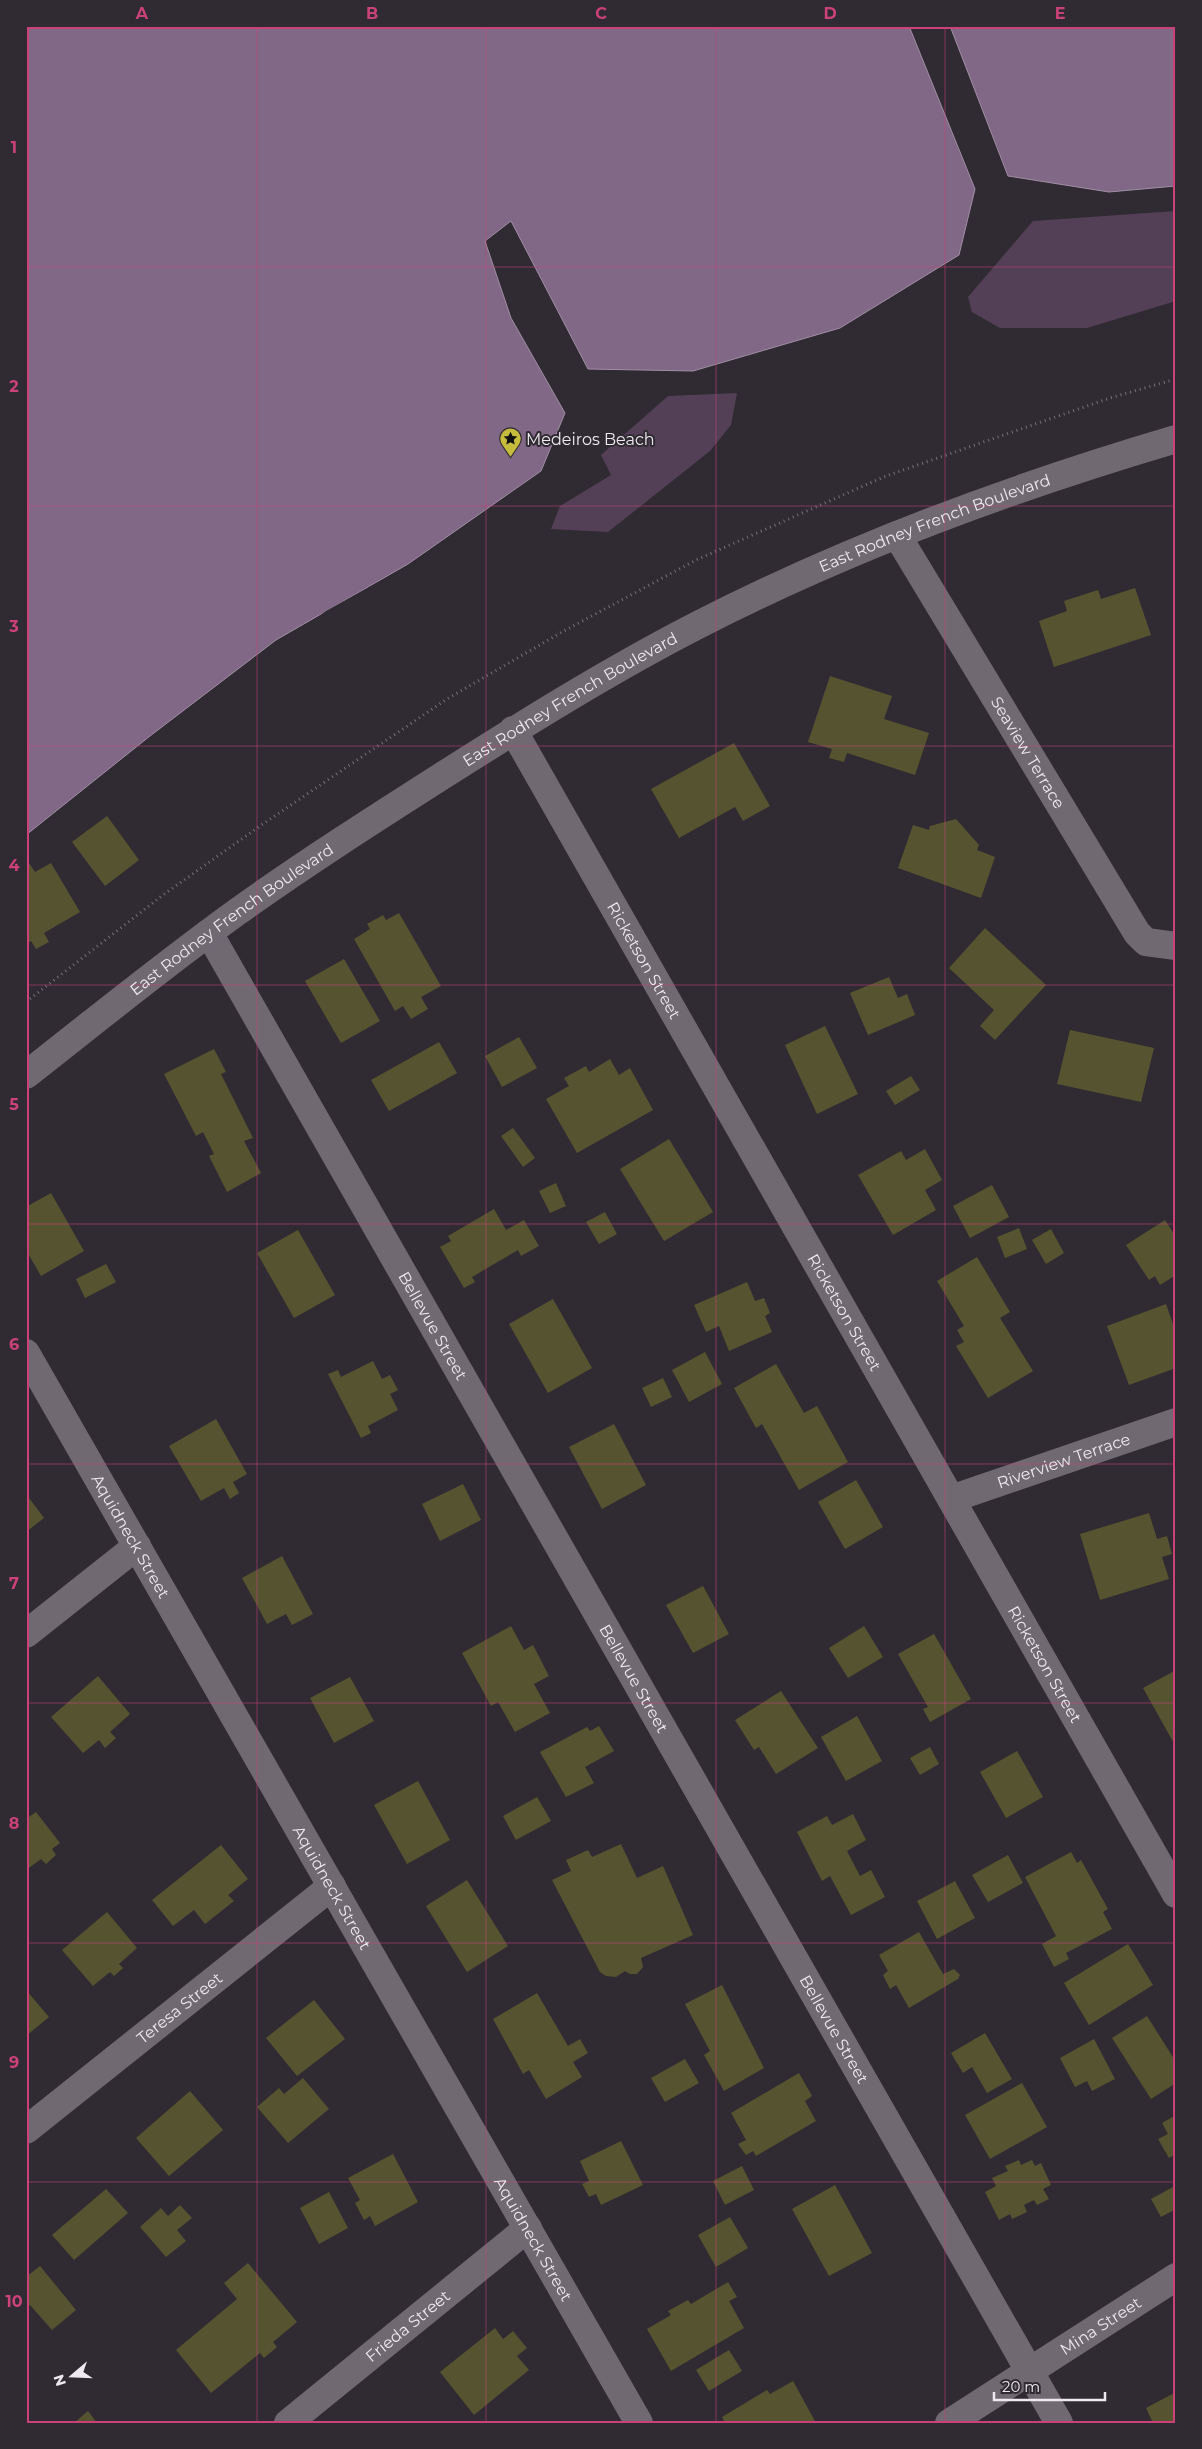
<svg xmlns="http://www.w3.org/2000/svg" width="1202" height="2449" font-family="Montserrat,sans-serif">
	<rect width="100%" height="100%" fill="#302a32"/>
	<!-- green -->
	<g fill="#534057">
		<path d="M1176 211V301L1087 328H1000L972 312 968 297 1033 221Z"/>
		<path d="M737 393 731 425 710 451 608 532 551 529 560 506 611 475 601 455 668 396Z"/>
	</g>
	<!-- water -->
	<g fill="#806886" stroke="#a18fa5">
		<path d="M26 26H909L975 189 959 255 840 328 693 371 588 369 511 221 485 241 511 318 565 413 541 471 408 564 276 640 150 736 26 835Z"/>
		<path d="M950 26H1176V186L1109 192 1008 176Z"/>
	</g>
	<!-- pier -->
	<path fill="#302a32" d="M425 556 410 566 311 622 326 611Z"/>
	<!-- building -->
	<g fill="#565430">
		<path d="M1135 588 1151 635 1054 667 1039 621 1067 611 1064 601 1098 590 1101 599Z"/>
		<path d="M830 676 892 696 884 719 929 733 915 775 847 753 844 762 829 758 832 749 808 742Z"/>
		<path d="M734 743 770 806 743 821 735 807 679 838 651 789Z"/>
		<path d="M107 816 139 860 105 886 72 842Z"/>
		<path d="M956 819 979 845 977 850 995 857 981 898 898 868 913 825 929 830 930 826Z"/>
		<path d="M29 863 35 872 51 863 80 912 44 933 49 942 36 949 31 941 26 944V865Z"/>
		<path d="M399 913 441 986 421 997 428 1009 411 1019 403 1006 395 1011 354 939 370 929 367 924 383 915 386 920Z"/>
		<path d="M985 928 1046 985 995 1040 980 1026 994 1010 949 968Z"/>
		<path d="M344 959 380 1021 341 1043 305 981Z"/>
		<path d="M889 977 898 998 907 994 915 1015 868 1035 850 993Z"/>
		<path d="M825 1026 858 1094 817 1114 785 1045Z"/>
		<path d="M1070 1030 1154 1048 1141 1102 1057 1084Z"/>
		<path d="M519 1037 537 1068 502 1087 485 1056Z"/>
		<path d="M439 1042 457 1073 389 1111 371 1080Z"/>
		<path d="M214 1049 226 1072 221 1074 253 1138 244 1141 261 1173 227 1192 209 1156 214 1154 203 1132 196 1136 164 1074Z"/>
		<path d="M610 1059 619 1075 630 1068 653 1110 577 1153 546 1099 569 1086 564 1078 586 1066 589 1072Z"/>
		<path d="M911 1076 920 1090 895 1105 886 1091Z"/>
		<path d="M513 1128 535 1158 523 1167 501 1136Z"/>
		<path d="M669 1139 713 1212 664 1241 620 1169Z"/>
		<path d="M925 1149 942 1180 925 1190 936 1210 893 1235 858 1175 901 1151 906 1160Z"/>
		<path d="M556 1183 566 1206 550 1213 539 1191Z"/>
		<path d="M992 1185 1009 1217 970 1238 953 1206Z"/>
		<path d="M51 1193 84 1251 41 1276 26 1250V1207Z"/>
		<path d="M494 1209 506 1230 524 1220 539 1246 521 1256 518 1250 472 1277 475 1282 464 1288 440 1247 451 1241 448 1236Z"/>
		<path d="M605 1212 617 1234 599 1244 586 1222Z"/>
		<path d="M1165 1220 1176 1237V1275L1160 1285 1155 1276 1149 1280 1126 1245Z"/>
		<path d="M1019 1228 1027 1249 1005 1258 997 1237Z"/>
		<path d="M1051 1229 1064 1253 1046 1264 1032 1240Z"/>
		<path d="M298 1230 335 1295 294 1318 257 1253Z"/>
		<path d="M977 1257 1010 1312 1000 1318 1033 1371 988 1398 956 1346 964 1342 957 1330 964 1326 937 1281Z"/>
		<path d="M106 1264 116 1282 85 1298 76 1279Z"/>
		<path d="M747 1282 755 1301 764 1298 770 1313 765 1316 772 1332 729 1351 719 1326 706 1332 694 1305Z"/>
		<path d="M553 1299 592 1368 548 1393 509 1324Z"/>
		<path d="M1166 1304 1174 1327H1176V1368L1129 1385 1107 1326Z"/>
		<path d="M705 1352 722 1384 689 1402 672 1370Z"/>
		<path d="M373 1361 382 1379 390 1375 398 1390 390 1394 398 1410 368 1426 371 1433 361 1438 328 1374 338 1370 341 1377Z"/>
		<path d="M776 1364 804 1413 817 1406 848 1462 799 1490 762 1424 756 1428 734 1388Z"/>
		<path d="M663 1378 672 1397 651 1407 642 1388Z"/>
		<path d="M216 1419 247 1474 233 1482 239 1493 230 1499 224 1488 201 1501 169 1446Z"/>
		<path d="M614 1424 646 1485 602 1509 569 1447Z"/>
		<path d="M856 1480 883 1527 845 1549 818 1502Z"/>
		<path d="M463 1484 481 1520 440 1541 422 1504Z"/>
		<path d="M26 1494 44 1518 26 1532Z"/>
		<path d="M1149 1513 1157 1539 1167 1536 1172 1554 1162 1557 1169 1579 1100 1600 1080 1534Z"/>
		<path d="M282 1556 313 1614 292 1625 286 1614 267 1624 242 1578Z"/>
		<path d="M703 1586 729 1634 693 1653 666 1605Z"/>
		<path d="M511 1626 524 1650 533 1645 549 1676 534 1684 550 1713 515 1732 498 1702 491 1706 462 1653Z"/>
		<path d="M864 1626 883 1657 848 1678 829 1648Z"/>
		<path d="M934 1634 971 1699 930 1722 923 1709 928 1707 898 1654Z"/>
		<path d="M1176 1670V1747L1143 1688Z"/>
		<path d="M98 1676 130 1714 110 1732 116 1738 105 1748 99 1740 83 1753 51 1717Z"/>
		<path d="M350 1677 374 1721 334 1743 310 1698Z"/>
		<path d="M781 1691 818 1748 776 1774 759 1747 754 1750 735 1720Z"/>
		<path d="M857 1716 882 1761 846 1781 821 1737Z"/>
		<path d="M599 1726 614 1751 585 1767 594 1783 566 1797 540 1752 587 1727 590 1731Z"/>
		<path d="M930 1747 939 1764 920 1775 910 1758Z"/>
		<path d="M1017 1751 1043 1797 1006 1818 980 1772Z"/>
		<path d="M418 1781 450 1840 407 1864 374 1805Z"/>
		<path d="M537 1797 551 1821 516 1840 503 1816Z"/>
		<path d="M36 1812 60 1843 52 1849 56 1855 46 1864 41 1859 26 1870V1819Z"/>
		<path d="M853 1814 866 1840 847 1851 860 1876 871 1870 885 1897 851 1915 830 1876 822 1881 797 1832 827 1816 832 1825Z"/>
		<path d="M621 1844 637 1878 663 1866 693 1935 641 1958 643 1967 637 1974H630L625 1971 616 1977 606 1976 600 1972 552 1880 571 1871 566 1860 588 1850 592 1857Z"/>
		<path d="M221 1845 248 1879 228 1895 234 1901 205 1924 194 1910 173 1926 152 1900Z"/>
		<path d="M1071 1852 1077 1863 1081 1860 1108 1909 1103 1912 1112 1929 1066 1953 1069 1959 1054 1967 1042 1944 1056 1936 1025 1877Z"/>
		<path d="M1008 1855 1023 1883 988 1902 972 1875Z"/>
		<path d="M467 1880 508 1946 467 1972 426 1906Z"/>
		<path d="M955 1881 975 1918 937 1939 917 1901Z"/>
		<path d="M107 1912 137 1948 119 1964 123 1968 114 1976 110 1972 93 1986 62 1950Z"/>
		<path d="M919 1932 943 1974 954 1969 960 1975 958 1979 909 2008 896 1985 890 1989 883 1975 888 1971 879 1955Z"/>
		<path d="M1128 1944 1153 1985 1089 2025 1064 1983Z"/>
		<path d="M722 1985 764 2068 724 2091 704 2055 710 2051 685 2004Z"/>
		<path d="M26 1990 49 2017 26 2036Z"/>
		<path d="M537 1993 568 2046 580 2039 588 2053 573 2062 582 2077 546 2099 529 2070 523 2074 493 2019Z"/>
		<path d="M314 2000 345 2039 297 2076 266 2038Z"/>
		<path d="M1147 2016 1176 2062V2083L1151 2099 1112 2038Z"/>
		<path d="M985 2033 1012 2079 987 2093 972 2067 963 2073 951 2053Z"/>
		<path d="M1094 2039 1115 2079 1092 2091 1087 2081 1075 2087 1060 2058Z"/>
		<path d="M685 2059 699 2083 665 2102 651 2078Z"/>
		<path d="M799 2073 812 2096 805 2101 816 2121 756 2156 753 2151 746 2155 738 2144 746 2140 731 2113Z"/>
		<path d="M303 2078 329 2109 288 2143 257 2107 279 2088 284 2094Z"/>
		<path d="M1022 2083 1047 2127 990 2159 965 2115Z"/>
		<path d="M190 2091 223 2130 169 2176 136 2138Z"/>
		<path d="M1176 2115V2154L1169 2158 1158 2139 1168 2134 1162 2123Z"/>
		<path d="M621 2141 643 2185 601 2205 596 2194 589 2197 582 2184 589 2181 580 2161Z"/>
		<path d="M393 2154 418 2202 375 2226 370 2216 364 2220 355 2203 360 2200 348 2178Z"/>
		<path d="M1019 2160 1021 2165 1032 2160 1035 2166 1041 2163 1051 2185 1043 2189 1049 2199 1037 2205 1034 2200 1024 2205 1027 2212 1012 2219 1010 2214 999 2220 985 2192 996 2186 992 2178 1008 2171 1005 2166Z"/>
		<path d="M742 2166 754 2190 725 2205 713 2181Z"/>
		<path d="M835 2185 872 2253 829 2276 792 2209Z"/>
		<path d="M1173 2187 1176 2193V2209L1161 2217 1151 2199Z"/>
		<path d="M106 2189 128 2213 74 2260 52 2235Z"/>
		<path d="M329 2192 348 2228 319 2244 300 2208Z"/>
		<path d="M180 2205 192 2218 177 2230 186 2241 166 2257 140 2227 161 2208 168 2216Z"/>
		<path d="M730 2217 748 2248 716 2267 698 2235Z"/>
		<path d="M248 2263 297 2322 273 2342 277 2347 264 2358 260 2353 211 2393 176 2350 237 2299 224 2283Z"/>
		<path d="M40 2266 76 2310 52 2330 30 2305 26 2308V2277Z"/>
		<path d="M728 2282 737 2297 729 2301 744 2328 671 2371 647 2329 671 2315 668 2311 688 2300 691 2304Z"/>
		<path d="M495 2328 503 2339 513 2331 527 2348 517 2356 529 2370 474 2415 440 2372Z"/>
		<path d="M729 2350 742 2371 709 2391 696 2370Z"/>
		<path d="M793 2381 816 2423H725L722 2417 767 2390 770 2394Z"/>
		<path d="M1176 2392V2423H1153L1146 2408Z"/>
		<path d="M88 2411 97 2423H74Z"/>
	</g>
	<g fill="none" stroke-linecap="round" stroke-linejoin="round">
		<!-- path -->
		<path stroke="#767178" stroke-width="3" stroke-dasharray="1 4" stroke-linecap="butt" d="M26 1002 163 895 260 826 447 699 562 632 696 560 886 476 1110 398 1176 379"/>
		<!-- street -->
		<g stroke="#706972" stroke-width="28">
			<path id="s1" d="M897 535 1137 933 1146 942 1176 946"/>
			<path id="s2" d="M513 730 1176 1894"/>
			<path id="s3" d="M209 933 1059 2423"/>
			<path id="s4" d="M26 1353 639 2423"/>
			<path id="s5" d="M951 1499 1176 1422"/>
			<path d="M26 1634 137 1546"/>
			<path id="s6" d="M26 2130 332 1886"/>
			<path id="s7" d="M288 2423 528 2228"/>
			<path id="s8" d="M949 2423 1176 2277"/>
		</g>
		<!-- secondary -->
		<path stroke="#706972" stroke-width="28" id="s9" d="M26 1075C96 1020 165 964 237 912 304 864 373 820 442 776 524 724 607 672 694 627 847 548 1010 488 1176 439"/>
	</g>
	<!-- grid -->
	<path fill="none" stroke="#cb4278" stroke-width="1" stroke-opacity="0.55" d="M257 26V2423M486 26V2423M716 26V2423M945 26V2423M26 267H1176M26 506H1176M26 746H1176M26 985H1176M26 1224H1176M26 1464H1176M26 1703H1176M26 1943H1176M26 2182H1176"/>
	<!-- icons -->
	<defs>
		<symbol id="sight-pin" viewBox="-11 -11 22 30"><path d="M0 17L-7.5 6A9.5 9.5 0 1 1 7.5 6Z" fill="#c5bc3d" stroke="#302a32"/><path d="M0-6L1.8-2.2L6-1.7L2.9 1.2L3.7 5.4L0 3.3L-3.7 5.4L-2.9 1.2L-6-1.7L-1.8-2.2Z" fill="#111"/></symbol>
	</defs>
	<g fill-rule="evenodd">
		<use href="#sight-pin" x="498" y="426" width="25" height="34"/>
	</g>
	<g text-anchor="middle" dominant-baseline="central" stroke-width="4" stroke-linejoin="round" paint-order="stroke">
		<!-- poi labels -->
		<g font-size="16" fill="#ede9ee" stroke="#302a32" text-anchor="start">
			<text x="526" y="439">Medeiros Beach</text>
		</g>
		<!-- street labels -->
		<g font-size="16" fill="#ede9ee" stroke="#302a32">
			<text stroke="none"><textPath href="#s9" startOffset="1068">East Rodney French Boulevard</textPath></text>
			<text stroke="none"><textPath href="#s9" startOffset="662">East Rodney French Boulevard</textPath></text>
			<text stroke="none"><textPath href="#s1" startOffset="254">Seaview Terrace</textPath></text>
			<text stroke="none"><textPath href="#s9" startOffset="258">East Rodney French Boulevard</textPath></text>
			<text stroke="none"><textPath href="#s2" startOffset="265">Ricketson Street</textPath></text>
			<text stroke="none"><textPath href="#s2" startOffset="670">Ricketson Street</textPath></text>
			<text stroke="none"><textPath href="#s3" startOffset="452">Bellevue Street</textPath></text>
			<text stroke="none"><textPath href="#s5" startOffset="119">Riverview Terrace</textPath></text>
			<text stroke="none"><textPath href="#s4" startOffset="211">Aquidneck Street</textPath></text>
			<text stroke="none"><textPath href="#s2" startOffset="1075">Ricketson Street</textPath></text>
			<text stroke="none"><textPath href="#s3" startOffset="858">Bellevue Street</textPath></text>
			<text stroke="none"><textPath href="#s4" startOffset="616">Aquidneck Street</textPath></text>
			<text stroke="none"><textPath href="#s6" startOffset="196">Teresa Street</textPath></text>
			<text stroke="none"><textPath href="#s3" startOffset="1262">Bellevue Street</textPath></text>
			<text stroke="none"><textPath href="#s4" startOffset="1021">Aquidneck Street</textPath></text>
			<text stroke="none"><textPath href="#s7" startOffset="154">Frieda Street</textPath></text>
			<text stroke="none"><textPath href="#s8" startOffset="180">Mina Street</textPath></text>
		</g>
	</g>
	<!-- border -->
	<rect width="1202" height="2449" fill="none" stroke="#302a32" stroke-width="55"/>
	<!-- north arrow -->
	<g transform="translate(72 2376) rotate(251)" stroke="#302a32" stroke-width="4" paint-order="stroke">
	<path d="M0-4L9 19L0 12L-9 19Z" fill="#ede9ee"/>
	<text y="-8" font-size="14" font-weight="bold" text-anchor="middle" fill="#ede9ee">N</text>
	</g>
	<!-- scale -->
	<path d="M994 2392v8h111v-8" fill="none" stroke="#ede9ee" stroke-width="2.5"/>
	<text x="1002" y="2392" font-size="15" fill="#ede9ee" stroke="#302a32" stroke-width="4" paint-order="stroke">20 m</text>
	<rect x="28" y="28" width="1146" height="2394" fill="none" stroke="#cb4278" stroke-width="2"/>
	<g font-size="16" text-anchor="middle" font-weight="bold" fill="#cb4278">
		<text x="142" y="19">A</text>
		<text x="372" y="19">B</text>
		<text x="601" y="19">C</text>
		<text x="830" y="19">D</text>
		<text x="1060" y="19">E</text>
		<text x="14" y="153">1</text>
		<text x="14" y="392">2</text>
		<text x="14" y="632">3</text>
		<text x="14" y="871">4</text>
		<text x="14" y="1110">5</text>
		<text x="14" y="1350">6</text>
		<text x="14" y="1589">7</text>
		<text x="14" y="1829">8</text>
		<text x="14" y="2068">9</text>
		<text x="14" y="2307">10</text>
	</g>
</svg>
